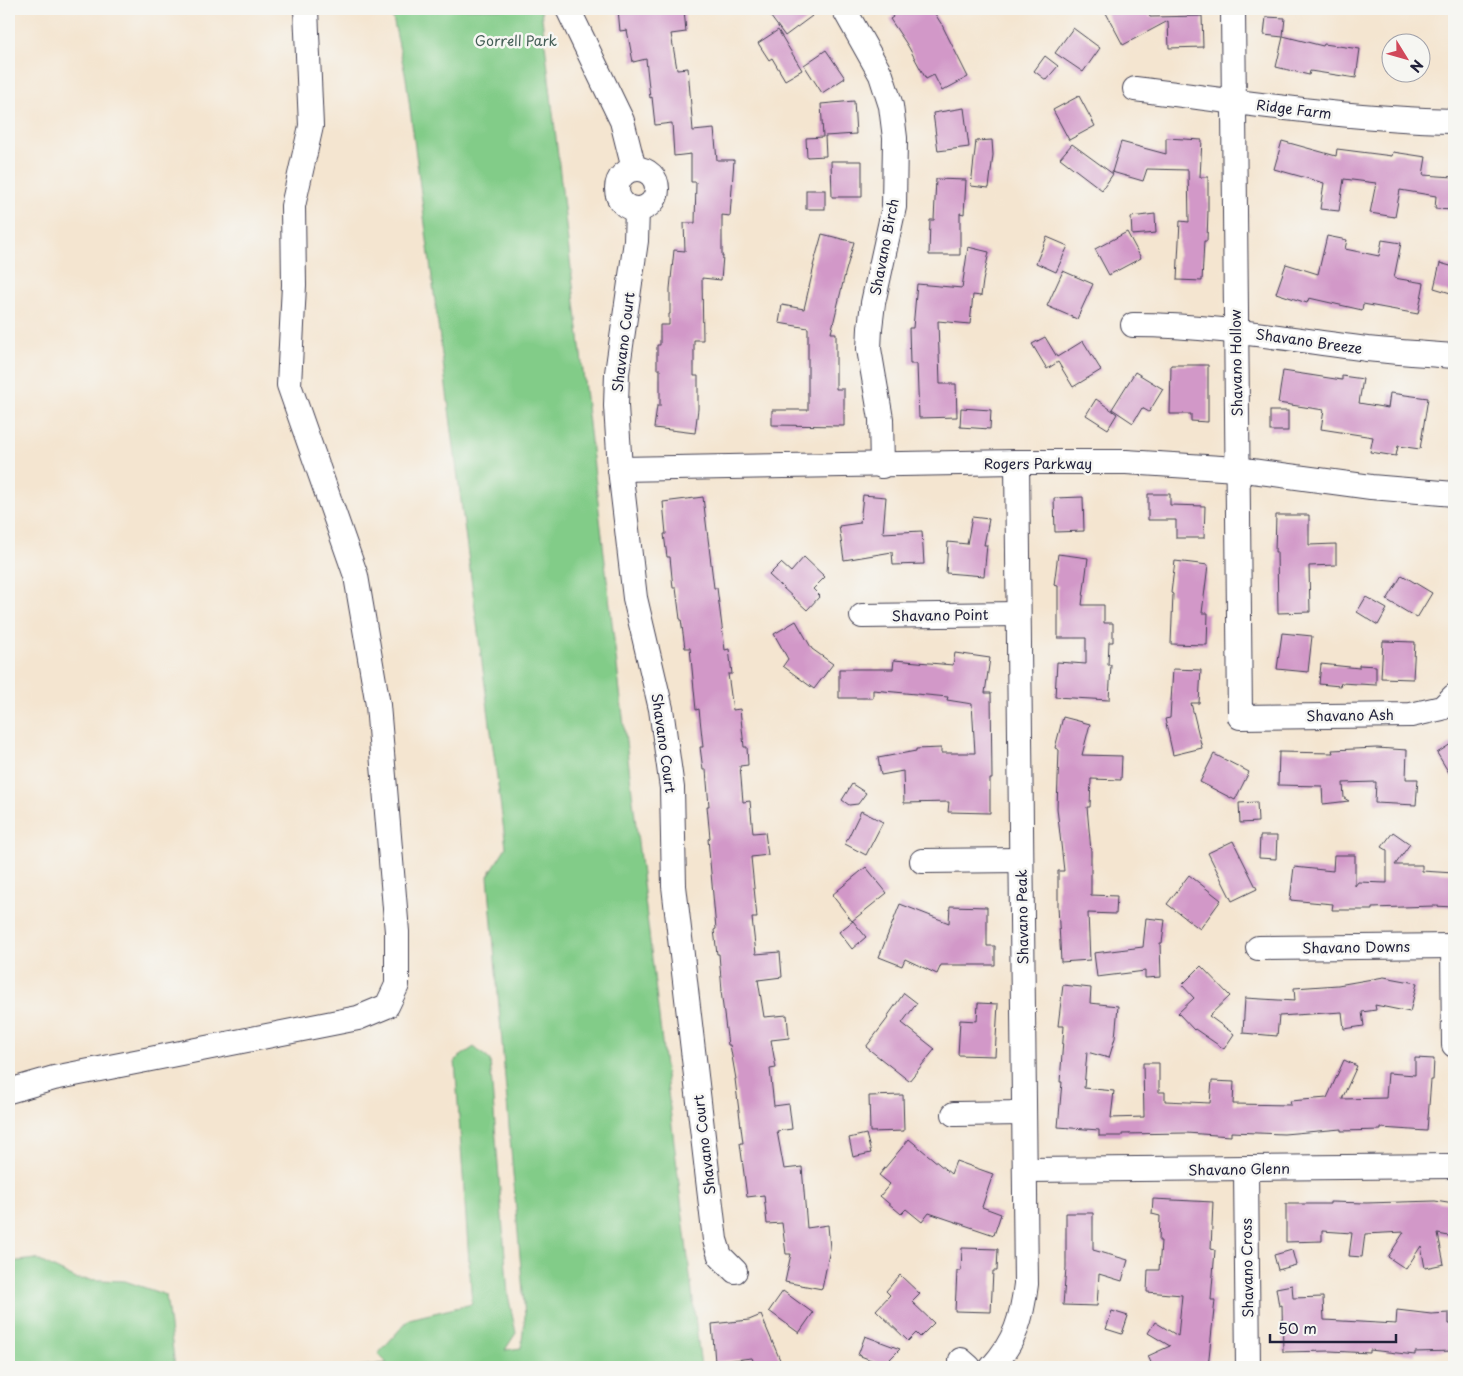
<svg xmlns="http://www.w3.org/2000/svg" width="1463" height="1376" font-family="'Playpen Sans',sans-serif">
	<rect width="100%" height="100%" fill="#f6f6f2"/>
	<filter id="ink" filterUnits="userSpaceOnUse"><feTurbulence type="fractalNoise" baseFrequency=".02" numOctaves="2"/><feDisplacementMap in="SourceGraphic" scale="10" xChannelSelector="R" yChannelSelector="G"/><feConvolveMatrix kernelMatrix="1 2 1 2 8 2 1 2 1" color-interpolation-filters="sRGB"/></filter>
	<filter id="wash" filterUnits="userSpaceOnUse"><feTurbulence type="fractalNoise" baseFrequency=".0096" numOctaves="4" result="noise"/><feDisplacementMap in="SourceGraphic" scale="20" xChannelSelector="R" yChannelSelector="G"/><feGaussianBlur stdDeviation="1.12" result="paint"/><feColorMatrix in="noise" values="0 0 0 0 0 0 0 0 0 0 0 0 0 0 0 0 0 1.4 0 .05"/><feComposite in="paint" operator="in"/></filter>
	<g filter="url(#wash)">
		<rect width="100%" height="100%" fill="#f4e5d0"/>
		<!-- green -->
		<g fill="#82cc88" stroke="#527762">
			<path d="M391 9H541L621 700 701 1367H354L387 1363 378 1354 409 1319 472 1304 455 1060 474 1047 490 1060 508 1295 516 1333 505 1350 521 1348 525 1316 488 876 506 847 406 78Z"/>
			<path d="M36 1259 76 1279 125 1281 166 1295 175 1367H9V1262Z"/>
		</g>
		<g id="blocks">
			<!-- building -->
			<g fill="#d298c8">
				<path d="M618 9H684L686 32 671 34 677 69 688 68 693 131 714 129 717 160H734L730 216 722 215V256H723L721 280 702 278 703 340H694V376H698V409L695 433 654 428 657 406H660V369H657V345H660V325H669V314H670V289L674 250 685 251 684 223H695L696 182H691V154L674 156 672 123 655 125 652 97 650 98 646 59 633 62 627 30 620 31Z"/>
				<path d="M765 9H806L812 16 785 36Z"/>
				<path d="M888 9H932L942 25 968 77 942 91 934 75 926 79 908 46 890 19 893 17Z"/>
				<path d="M1114 9H1146L1150 17 1202 16 1203 47 1169 48 1168 21 1123 45 1106 13Z"/>
				<path d="M1266 17 1285 18 1283 36 1323 46 1324 44 1360 49 1356 78 1310 71 1309 75 1276 67 1283 37 1264 35Z"/>
				<path d="M1073 28 1100 48 1083 72 1055 53Z"/>
				<path d="M778 30 802 70 785 80 772 58 769 60 758 43Z"/>
				<path d="M826 50 845 78 822 93 804 65Z"/>
				<path d="M1045 56 1058 66 1046 80 1034 71Z"/>
				<path d="M1079 96 1095 126 1069 140 1053 110Z"/>
				<path d="M854 101 856 134 825 136 826 156 807 157 806 138 823 137 821 104Z"/>
				<path d="M964 108 969 147 938 151 933 113Z"/>
				<path d="M1166 138 1202 140 1200 177H1208V210L1207 241H1204L1202 281 1177 280 1180 221 1189 222 1188 170 1147 169 1143 181 1112 172 1121 142 1166 154Z"/>
				<path d="M992 140 993 155 989 188 971 186 976 141Z"/>
				<path d="M1282 141 1336 156 1337 149 1392 156 1393 152 1426 157 1423 175 1454 177V210L1435 209 1436 196 1400 190 1395 217 1370 213 1376 183 1344 179 1339 211 1320 209 1324 183 1274 169Z"/>
				<path d="M1072 144 1113 174 1102 190 1060 158Z"/>
				<path d="M831 161H862V197H832Z"/>
				<path d="M936 179 966 180 964 214 960 213V255H929L930 220H934Z"/>
				<rect x="806" y="190" width="19" height="19"/>
				<path d="M1155 214 1156 233 1132 235 1131 217Z"/>
				<path d="M1127 232 1141 258 1109 275 1095 249Z"/>
				<path d="M822 234 854 242 845 274 831 333H836V389H844V426L772 425V410H808V328L779 323 782 305 804 309 814 266H813Z"/>
				<path d="M1327 236 1347 240 1345 249 1379 256 1382 240 1401 243 1394 278 1424 283 1418 314 1363 304 1362 310 1309 298 1307 303 1276 293 1286 264 1318 274Z"/>
				<path d="M1047 237 1068 246 1056 272 1036 263Z"/>
				<path d="M968 247 989 252 983 281 981 296 973 295 970 324 938 321 940 384H956L957 417 919 418 917 364H910L909 328H913L917 284 962 288Z"/>
				<path d="M1440 263 1454 267V294L1434 288Z"/>
				<path d="M1063 271 1093 284 1077 319 1047 306Z"/>
				<path d="M1045 337 1057 357 1083 341 1101 370 1073 387 1058 362 1047 369 1032 344Z"/>
				<path d="M1171 365H1208V422L1191 421V414H1170Z"/>
				<path d="M1283 371 1342 380V376L1363 379 1359 403 1388 408 1390 393 1428 398 1420 449 1398 446 1396 456 1370 452 1373 437 1321 429 1324 410 1278 403Z"/>
				<path d="M1135 372 1163 389 1149 412 1142 408 1133 423 1112 409Z"/>
				<path d="M1096 399 1117 414 1108 429 1086 415Z"/>
				<path d="M961 408 991 410 990 429 960 427Z"/>
				<rect x="1270" y="411" width="18" height="20"/>
				<path d="M1148 494H1170V505L1205 506 1204 538H1176V520H1148Z"/>
				<path d="M863 495 886 497 883 533 922 531 924 564 893 565 892 552 844 560 839 526 860 523Z"/>
				<path d="M703 497 714 588H717L725 650 729 649 732 674H728L733 710 740 709 744 747H747L748 765 740 766 743 802 750 801 753 833 765 832 768 855 751 857 757 918H752L756 954 780 952 782 977 758 980 764 1017 787 1015 789 1038 771 1040 776 1068 770 1069 774 1106 789 1104 792 1129 777 1131 784 1169 802 1167 807 1228 828 1225 830 1249 822 1289 785 1282 791 1254H786L782 1223 767 1224 764 1195 747 1197 740 1143H743L735 1079H736L730 1045H728L721 991H722L719 954H717L714 930 716 929 708 839 710 838 707 806H709L706 770H703L700 747H703L699 709 696 710 690 648H685L681 619H680L676 588H673L670 557H667L664 534H666L663 502Z"/>
				<path d="M1083 497 1084 531 1055 532 1054 498Z"/>
				<path d="M1276 515H1309V545L1336 544V565L1309 566 1310 612 1278 613 1277 552H1275Z"/>
				<path d="M972 517 989 519 984 545H987L984 576 946 573 948 542 967 544Z"/>
				<path d="M1058 554 1088 558 1082 605H1104V623H1113V642H1109L1108 665H1111L1109 700 1055 697 1057 662 1086 664V638H1058V586L1054 585Z"/>
				<path d="M804 557 825 577 813 589 820 596 807 610 769 575 781 563 791 572Z"/>
				<path d="M1175 561 1208 565 1202 613H1208L1207 645 1171 644 1173 594 1171 593Z"/>
				<path d="M1402 575 1432 593 1417 618 1387 600Z"/>
				<path d="M1366 597 1387 609 1378 625 1357 612Z"/>
				<path d="M796 621 812 649 833 664 814 689 783 666 788 659 774 634Z"/>
				<path d="M1282 633 1312 636 1308 672 1277 669Z"/>
				<path d="M1383 641 1415 642 1413 679 1381 678Z"/>
				<path d="M955 653 990 658 985 693H991L992 779H990V813L948 812 949 802 904 803 903 771 881 775 878 758 916 751V749L941 748V753H975L972 704 947 700 948 697 873 690V698H839V669H893L894 660 953 665Z"/>
				<path d="M1321 664 1359 668V665L1376 666V685L1341 683 1340 686 1319 684Z"/>
				<path d="M1173 669 1201 670 1199 703H1191L1202 748 1173 755 1165 719 1170 718Z"/>
				<path d="M1063 717 1090 724 1082 755 1122 756 1121 780 1091 779 1090 807H1087L1091 851V895L1117 896 1116 914 1088 913 1090 960 1061 962 1058 906V871H1064L1057 808 1059 750 1055 748Z"/>
				<path d="M1454 742V781L1437 753Z"/>
				<path d="M1377 748 1407 750 1406 779H1418L1416 805 1375 803 1376 782 1343 783 1344 798 1349 801 1323 804 1322 786 1278 785 1279 752 1333 753 1332 750Z"/>
				<path d="M1214 754 1249 772 1235 800 1200 782Z"/>
				<path d="M852 784 866 793 858 804 849 805 842 800Z"/>
				<path d="M1257 802 1258 822 1240 823 1239 803Z"/>
				<path d="M861 811 883 822 866 855 845 844Z"/>
				<path d="M1393 832 1410 844 1395 865H1422V871L1454 873V907L1434 906 1372 908V910H1332L1333 904 1290 900 1294 867 1333 871 1334 855H1355V886L1358 882 1387 883V850L1382 847Z"/>
				<path d="M1260 836H1277L1276 859 1259 858Z"/>
				<path d="M1233 841 1257 889 1232 901 1208 853Z"/>
				<path d="M866 867 887 893 852 921 832 895Z"/>
				<path d="M1189 875 1221 900 1200 929 1167 904Z"/>
				<path d="M900 904 949 923 950 906 987 907V946H995V965H941L937 974 905 959 902 966 879 957Z"/>
				<path d="M1146 918 1165 920 1162 943H1160L1161 977 1145 978V971L1097 977 1094 953 1143 947Z"/>
				<path d="M853 921 866 937 852 949 839 932Z"/>
				<path d="M1201 966 1230 996 1209 1016 1234 1034 1224 1049 1195 1029 1194 1030 1178 1013 1194 998 1182 985Z"/>
				<path d="M1384 977 1417 983 1410 1012 1375 1005 1376 1010 1362 1012 1364 1026 1344 1029 1342 1012 1279 1016 1277 1036 1243 1033 1245 998 1295 1001 1294 988 1338 985Z"/>
				<path d="M1063 985 1091 988 1090 1003 1118 1006 1115 1038 1109 1058 1087 1052 1084 1088 1114 1091 1111 1118 1144 1117 1143 1063H1159V1092H1165V1101L1210 1103 1212 1081 1234 1082 1233 1104 1291 1105 1290 1101 1327 1098 1344 1060 1357 1066 1342 1099 1386 1098 1388 1073 1415 1075V1058L1434 1059 1433 1080H1431L1427 1131 1381 1128V1130L1341 1131V1129L1284 1134 1231 1132V1136L1186 1133 1122 1134V1136H1099V1130L1058 1127 1062 1082H1060L1064 1026H1058Z"/>
				<path d="M904 993 917 1003 902 1023 935 1049 909 1081 866 1047 888 1018 887 1017Z"/>
				<path d="M978 1003 998 1004 995 1056 958 1055 960 1020 977 1021Z"/>
				<path d="M903 1095 904 1131 870 1132 869 1096Z"/>
				<path d="M866 1134 871 1153 853 1157 849 1138Z"/>
				<path d="M909 1139 951 1174 956 1161 993 1174 982 1207 1001 1214 994 1235 929 1213 922 1222 906 1209 901 1214 880 1196 890 1184 879 1175Z"/>
				<path d="M1153 1199 1213 1202 1211 1249 1215 1250 1211 1300H1215L1208 1367H1153L1148 1356 1170 1346 1148 1333 1155 1322 1178 1336 1182 1295 1147 1292 1148 1270H1159L1161 1241H1159L1160 1216 1152 1214Z"/>
				<path d="M1435 1201 1454 1204V1237L1438 1234 1444 1264 1425 1268 1421 1246 1406 1269 1388 1257 1404 1232 1365 1234 1362 1257 1349 1256 1352 1233 1322 1231V1241L1286 1242V1204H1330V1202L1366 1203Z"/>
				<path d="M1066 1213H1093V1250L1128 1260 1122 1281 1099 1274 1097 1306 1063 1305 1066 1268Z"/>
				<path d="M962 1248 998 1249 997 1271H993L991 1312 955 1311 957 1271H961Z"/>
				<path d="M1292 1250 1296 1265 1278 1270 1274 1255Z"/>
				<path d="M900 1275 920 1294 912 1302 934 1323 920 1337 916 1333 908 1341 876 1310 890 1295 886 1291Z"/>
				<path d="M1292 1285 1293 1298 1323 1297 1324 1320 1396 1324 1397 1310 1431 1314 1449 1313V1324H1454V1351L1415 1352V1355L1370 1350V1353L1330 1351 1283 1352 1282 1305 1279 1306 1276 1288Z"/>
				<path d="M783 1291 813 1313 799 1333 769 1311Z"/>
				<path d="M1112 1311 1128 1316 1122 1334 1106 1329Z"/>
				<path d="M761 1315 783 1367H756L752 1358 715 1362 712 1324 749 1320Z"/>
				<path d="M865 1336 900 1349 884 1365 858 1355Z"/>
			</g>
		</g>
	</g>
	<g filter="url(#ink)">
		<use href="#blocks" fill-opacity="0" stroke="#423f51" stroke-width="1"/>
		<g fill="none" stroke-linecap="round" stroke-linejoin="round">
			<defs>
				<g id="minor">
					<path d="M568 9 622 121 634 169"/>
					<path d="M844 9 881 75 891 106 895 138 894 207 873 303 870 328 869 349 881 419 882 466"/>
					<path d="M1233 9 1240 717 1411 715 1442 708 1454 696"/>
					<path d="M1135 89C1241 102 1347 119 1454 121"/>
					<circle cx="637" cy="189" r="20"/>
					<path d="M637 210 636 241 617 373 616 406 620 469 635 598 661 709 672 788 674 886 715 1240 720 1256 735 1271"/>
					<path d="M1133 325C1212 325 1289 339 1367 349 1396 352 1425 354 1454 356"/>
					<path d="M620 469 1017 462H1126L1237 469 1371 487 1454 494"/>
					<path d="M862 616 1018 614"/>
					<path d="M922 861 1021 860"/>
					<path d="M1453 946 1454 1045"/>
					<path d="M1258 948 1454 946"/>
					<path d="M9 1091 54 1078 358 1018 387 1006 397 985V932L378 705 356 576 289 385 294 285 293 206 311 126 306 9"/>
					<path d="M954 1114 1024 1113"/>
					<path d="M1246 1169 1248 1367"/>
					<path d="M1025 1170 1454 1166"/>
					<path d="M961 1360 969 1367"/>
					<path d="M992 1367C1015 1342 1022 1318 1026 1284L1017 462"/>
				</g>
			</defs>
			<!-- minor casing -->
			<use href="#minor" stroke="#423f51" stroke-width="26"/>
			<!-- minor -->
			<use href="#minor" stroke="#fff" stroke-width="24"/>
		</g>
	</g>
	<g text-anchor="middle" dominant-baseline="central" stroke-width="5" stroke-linejoin="round" paint-order="stroke">
		<!-- park labels -->
		<g font-size="14" fill="#445e56" stroke="#f6f6f2">
			<text x="516" y="40">Gorrell Park</text>
		</g>
		<!-- street labels -->
		<g font-size="14" fill="#22223b" stroke="#f6f6f2">
			<text transform="translate(1294 109) rotate(7)">Ridge Farm</text>
			<text transform="translate(884 247) rotate(-79)">Shavano Birch</text>
			<text transform="translate(1309 341) rotate(8)">Shavano Breeze</text>
			<text transform="translate(623 342) rotate(-83)">Shavano Court</text>
			<text transform="translate(1236 363) rotate(-91)">Shavano Hollow</text>
			<text x="1038" y="463">Rogers Parkway</text>
			<text transform="translate(940 615) rotate(-1)">Shavano Point</text>
			<text transform="translate(1350 715) rotate(-1)">Shavano Ash</text>
			<text transform="translate(664 743) rotate(82)">Shavano Court</text>
			<text transform="translate(1022 917) rotate(-91)">Shavano Peak</text>
			<text transform="translate(1356 947) rotate(-1)">Shavano Downs</text>
			<text transform="translate(704 1145) rotate(-97)">Shavano Court</text>
			<text transform="translate(1239 1169) rotate(-1)">Shavano Glenn</text>
			<text transform="translate(1247 1268) rotate(-91)">Shavano Cross</text>
		</g>
	</g>
	<!-- margin -->
	<rect width="1463" height="1376" fill="none" stroke="#f6f6f2" stroke-width="30"/>
	<!-- north arrow -->
	<g transform="translate(1406 58) rotate(127)"><circle r="24" fill="#f6f6f2" stroke="#a1a1a9"/>
	<path d="M0-4L9 19L0 12L-9 19Z" fill="#d1495b"/>
	<text y="-8" font-size="14" font-weight="bold" text-anchor="middle" fill="#22223b">N</text>
	</g>
	<!-- scale -->
	<path d="M1270 1334v8h126v-8" fill="none" stroke="#22223b" stroke-width="2.5"/>
	<text x="1278" y="1334" font-size="15" fill="#22223b" stroke="#f6f6f2" stroke-width="4" paint-order="stroke">50 m</text>
</svg>
